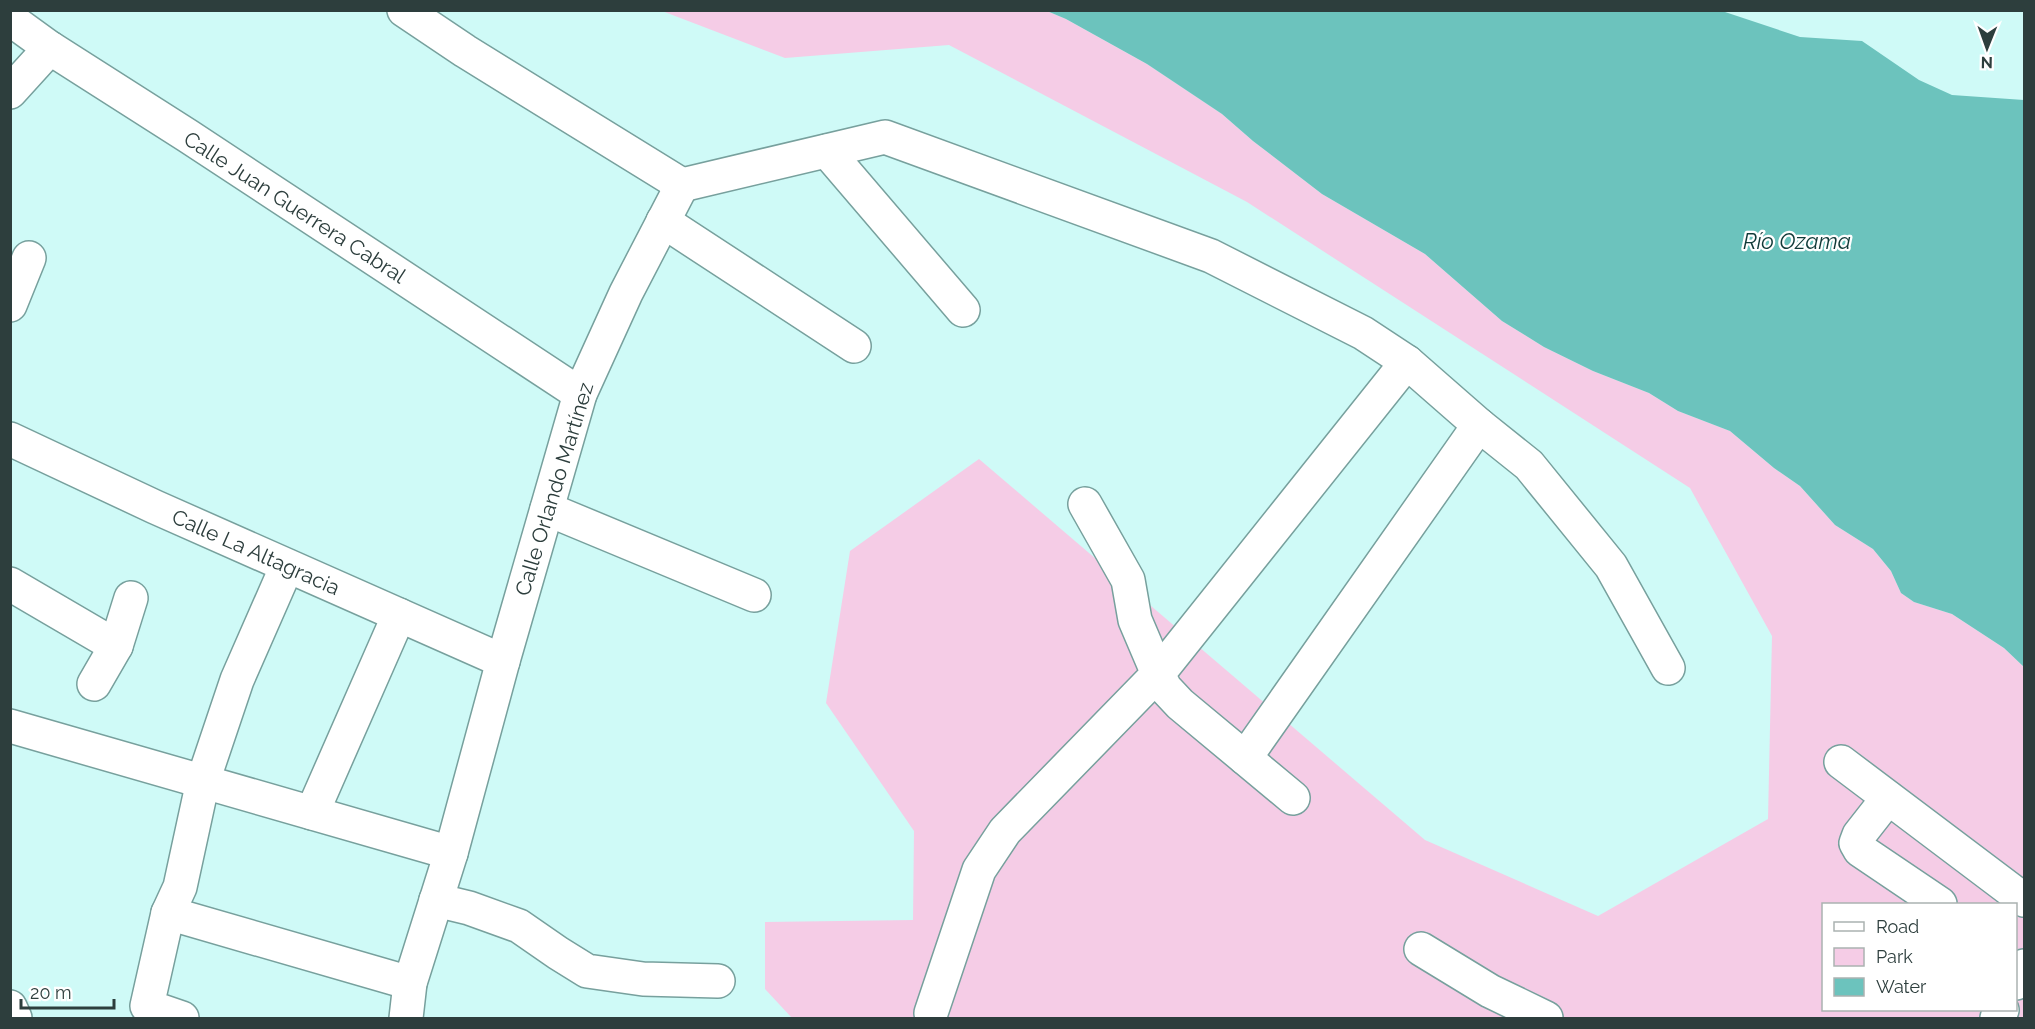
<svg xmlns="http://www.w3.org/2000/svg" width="2035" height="1029" font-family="Raleway,sans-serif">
	<rect width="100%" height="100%" fill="#cffaf7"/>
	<!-- green -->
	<path fill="#f5cce6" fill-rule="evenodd" d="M662 11H1047L1066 19 1147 64 1222 114 1253 141 1322 194 1425 254 1502 321 1544 347 1593 371 1649 393 1678 411 1730 431 1774 468 1800 486 1835 525 1873 549 1891 571 1901 593 1914 602 1952 614 2004 648 2024 667V1018H792L765 989V922L913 920 914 831 826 703 850 551 979 459 1425 840 1598 916 1768 819 1772 636 1690 488 1247 202 949 45 785 58ZM1824 904H2016V1010H1824Z"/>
	<!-- water -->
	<path fill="#6cc3bd" d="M1047 11H1722L1800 37 1862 41 1919 80 1952 95 2024 100V667L2004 648 1952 614 1914 602 1901 593 1891 571 1873 549 1835 525 1800 486 1774 468 1730 431 1678 411 1649 393 1593 371 1544 347 1502 321 1425 254 1322 194 1253 141 1222 114 1147 64 1066 19Z"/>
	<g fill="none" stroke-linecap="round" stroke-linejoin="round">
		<defs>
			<g id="minor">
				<path d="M404 10 465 51 682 185 626 293 580 394 503 661 451 853 410 983 406 1018"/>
				<path d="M10 19 50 48 188 136 580 394"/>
				<path d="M10 92 50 48"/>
				<path d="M827 151 963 310"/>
				<path d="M682 185 885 137 1211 256 1363 333 1407 362 1479 425 1529 465 1611 566 1668 668"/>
				<path d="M663 221 854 346"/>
				<path d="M10 305 29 258"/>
				<path d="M10 439 155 507 503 661"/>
				<path d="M547 509 754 595"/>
				<path d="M10 584 116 646"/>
				<path d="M94 684 116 646 131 598"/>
				<path d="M10 726 451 853"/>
				<path d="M1245 758 1479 425"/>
				<path d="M1841 762 2024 900"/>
				<path d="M1293 798 1180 704 1165 688 1158 674 1407 362"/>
				<path d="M1888 798 1859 835 1856 843 1860 850 1940 904"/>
				<path d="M312 813 399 615"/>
				<path d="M436 900 469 908 519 926 558 953 587 971 643 979 718 981"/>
				<path d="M168 913 410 983"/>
				<path d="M1421 949 1490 991 1546 1018"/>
				<path d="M2016 983 2024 966"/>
				<path d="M10 1007 15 1018"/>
				<path d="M931 1013 979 870 1005 831 1158 674 1135 620 1128 580 1085 504"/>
				<path d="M182 1018 147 1006 168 913 180 887 203 781 237 680 287 566"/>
				<path d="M1997 1018 2002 1010"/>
			</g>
		</defs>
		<!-- minor casing -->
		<use href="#minor" stroke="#77a09d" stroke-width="36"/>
		<!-- minor -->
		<use href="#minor" stroke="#fff" stroke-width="33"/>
	</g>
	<g text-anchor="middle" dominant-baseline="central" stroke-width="4.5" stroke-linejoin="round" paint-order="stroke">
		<!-- street labels -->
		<g font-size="21" fill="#2d3e3d" stroke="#fff">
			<text transform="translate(295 207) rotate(33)">Calle Juan Guerrera Cabral</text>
			<text transform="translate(554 489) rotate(-73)">Calle Orlando Martínez</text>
			<text transform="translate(256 552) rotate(24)">Calle La Altagracia</text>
		</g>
		<!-- water labels -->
		<g font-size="22" font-style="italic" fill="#103a38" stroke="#fff">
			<text x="1797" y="241">Río Ozama</text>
		</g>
	</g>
	<!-- border -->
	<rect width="2035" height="1029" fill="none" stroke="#2d3e3d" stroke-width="24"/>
	<!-- legend -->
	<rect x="1822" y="903" width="195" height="108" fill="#ffffff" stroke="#abb2b1" stroke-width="1.5"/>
	<rect x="1834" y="922" width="30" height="9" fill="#ffffff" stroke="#abb2b1" stroke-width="1.5"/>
	<text x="1876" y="933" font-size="18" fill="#2d3e3d">Road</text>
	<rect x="1834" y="948" width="30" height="18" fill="#f5cce6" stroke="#abb2b1" stroke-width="1.5"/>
	<text x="1876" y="963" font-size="18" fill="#2d3e3d">Park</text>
	<rect x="1834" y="978" width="30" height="18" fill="#6cc3bd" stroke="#abb2b1" stroke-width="1.5"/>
	<text x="1876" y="993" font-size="18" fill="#2d3e3d">Water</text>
	<!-- north arrow -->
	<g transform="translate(1987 48) rotate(181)" stroke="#ffffff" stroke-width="4.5" paint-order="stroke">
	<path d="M0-4.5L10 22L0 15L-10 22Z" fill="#2d3e3d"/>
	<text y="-9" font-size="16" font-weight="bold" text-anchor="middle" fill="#2d3e3d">N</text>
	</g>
	<!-- scale -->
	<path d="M21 999v9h93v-9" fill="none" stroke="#2d3e3d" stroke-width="3"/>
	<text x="30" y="999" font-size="18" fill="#2d3e3d" stroke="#ffffff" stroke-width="4.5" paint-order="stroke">20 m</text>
</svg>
